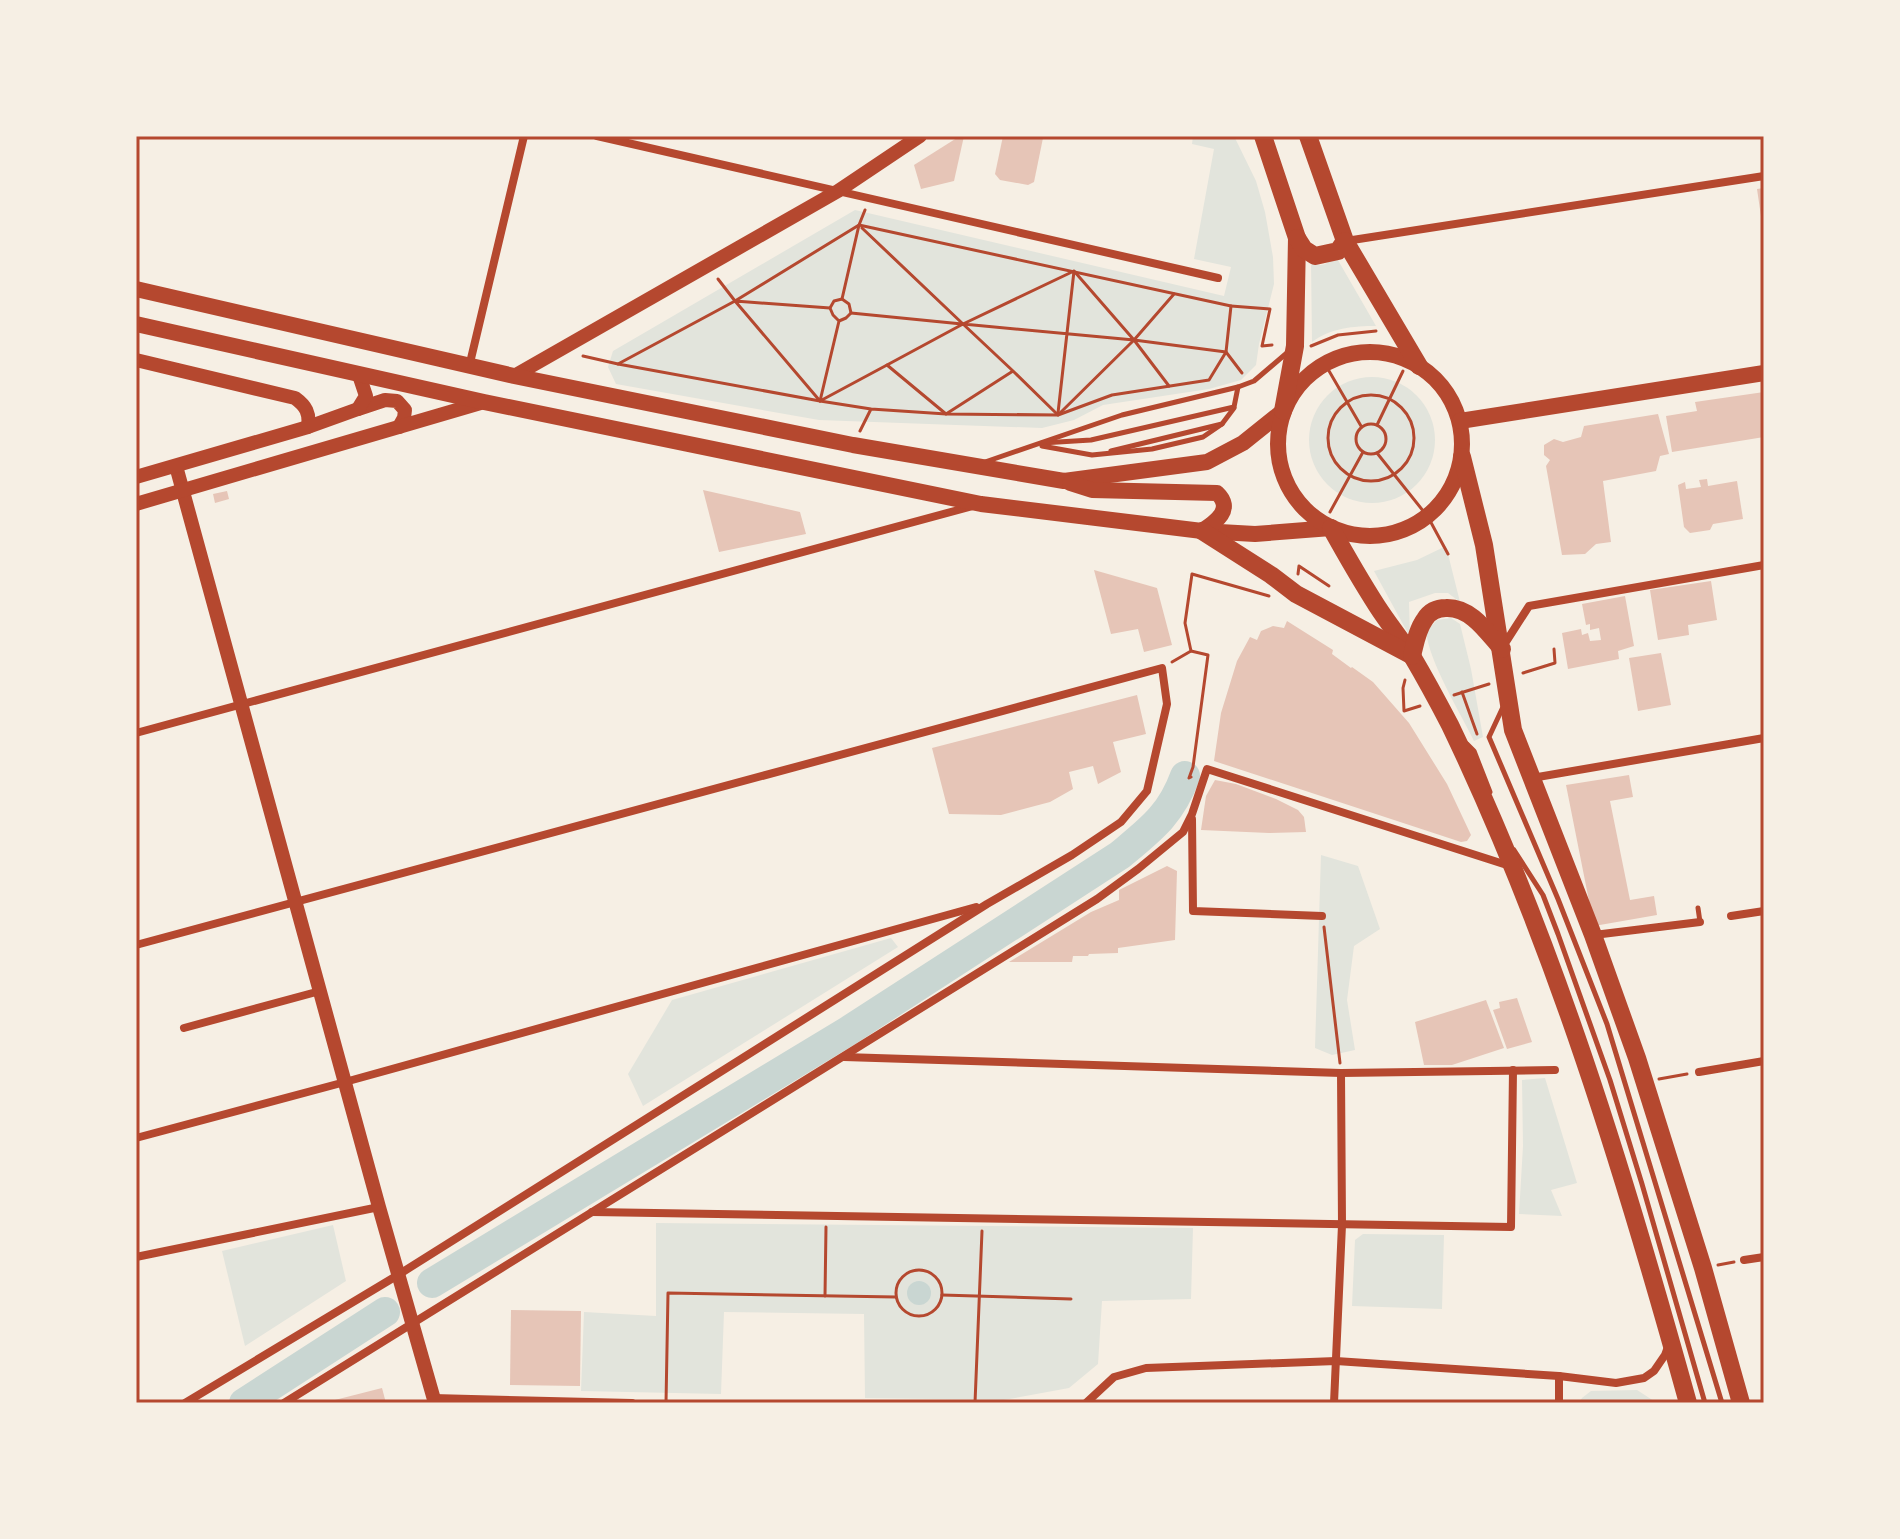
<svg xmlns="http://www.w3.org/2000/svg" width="1900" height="1539" font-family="'Nunito Sans',sans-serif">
	<rect width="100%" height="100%" fill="#f6efe4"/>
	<!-- green -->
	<g fill="#e2e4dc">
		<path d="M1193 136H1234L1256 181 1265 212 1273 257 1274 284 1259 344 1256 365 1241 380 1209 389 1103 405 1074 420 1042 428 819 420 616 384 608 367 613 351 855 210 1224 296 1231 267 1194 259 1214 149 1192 144Z"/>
		<path d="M1335 255 1376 326C1353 326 1331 328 1312 342L1311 261C1321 269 1328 264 1335 255Z"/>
		<circle cx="1372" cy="440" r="63"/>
		<path d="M1446 546 1460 602 1448 593H1435L1409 602 1410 637 1374 571 1417 560Z"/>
		<path d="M1451 618 1460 624 1471 669 1483 737 1474 741C1460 712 1429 662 1426 631L1437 620Z"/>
		<path d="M1321 855 1358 866 1380 929 1354 946 1347 1000 1355 1050 1332 1055 1315 1048Z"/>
		<path d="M891 938 898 947 643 1106 628 1074 672 1000Z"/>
		<path d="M1545 1078 1577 1183 1551 1190 1562 1216 1519 1214 1523 1146 1522 1080Z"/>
		<path d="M656 1223 1193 1228 1191 1299 1102 1301 1098 1364 1069 1388 1004 1400 865 1398 864 1314 724 1312 721 1394 581 1391 584 1312 656 1316Z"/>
		<path d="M333 1225 346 1281 245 1346 222 1251Z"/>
		<path d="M1363 1234 1444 1235 1442 1309 1352 1306 1355 1240Z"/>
		<path d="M1637 1390 1657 1403H1579L1582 1398 1591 1391Z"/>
	</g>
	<!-- water -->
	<circle fill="#c9d6d2" cx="919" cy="1293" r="12"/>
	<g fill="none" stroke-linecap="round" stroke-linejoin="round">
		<!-- river -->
		<g stroke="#c9d6d2" stroke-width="30">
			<path d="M432 1283 848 1031 1120 855C1150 830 1171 815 1185 776"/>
			<path d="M244 1403 385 1312"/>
		</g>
	</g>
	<!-- building -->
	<g fill="#e6c5b7">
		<path d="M960 136H964L954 181 921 189 914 165Z"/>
		<path d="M1003 136H1034L1043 138 1034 182 1028 185 1000 180 995 174Z"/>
		<path d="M1764 188V223H1762L1757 189Z"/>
		<path d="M1764 392V437L1672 452 1666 416 1697 411 1695 402Z"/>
		<path d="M1658 414 1669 454 1660 456 1656 471 1603 481 1611 542 1596 544 1585 554 1562 555 1546 466 1550 460 1544 455V445L1554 439 1563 442 1581 437 1584 426Z"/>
		<path d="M1707 479 1708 486 1737 481 1743 519 1713 524 1710 530 1690 533 1684 527 1678 485 1685 482 1686 489 1701 487 1699 480Z"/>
		<path d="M703 490 800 512 806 534 719 552Z"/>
		<path d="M227 491 229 499 215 503 213 494Z"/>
		<path d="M1094 570 1157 588 1172 645 1144 652 1138 629 1111 634Z"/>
		<path d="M1711 581 1717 620 1688 625 1689 635 1658 640 1650 590Z"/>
		<path d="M1625 596 1634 646 1618 651 1619 659 1568 669 1562 633 1581 629 1582 635 1588 633 1590 641 1601 640 1599 628 1590 630V624L1586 625 1582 604Z"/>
		<path d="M1287 621 1333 650 1332 654 1351 668 1352 667 1373 682 1409 723 1447 784 1471 835 1467 841 1461 842 1214 761 1221 713 1237 661 1250 637 1257 640 1261 631 1273 626 1284 628Z"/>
		<path d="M1661 653 1671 705 1638 711 1629 658Z"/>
		<path d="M1137 695 1146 734 1113 742 1121 772 1098 784 1093 766 1069 772 1073 789 1050 802 1001 815 949 814 932 748Z"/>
		<path d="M1629 775 1633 797 1610 801 1630 900 1654 896 1657 915 1594 926 1566 785Z"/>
		<path d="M1215 780 1236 784 1276 799 1298 810 1304 817 1306 832 1269 833 1201 830 1206 796Z"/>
		<path d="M1167 866 1177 871 1175 940 1118 948V953L1089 954 1088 956H1073L1072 962H1009L1091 912 1119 900V890Z"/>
		<path d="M1517 998 1532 1042 1507 1049 1493 1010 1500 1008 1499 1002Z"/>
		<path d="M1486 1000 1504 1048 1452 1065H1424L1415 1022Z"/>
		<path d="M511 1310 581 1311 580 1386 510 1385Z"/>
		<path d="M382 1388 386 1403H327V1402Z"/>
	</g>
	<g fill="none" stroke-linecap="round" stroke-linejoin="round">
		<!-- path -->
		<g stroke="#b5482f" stroke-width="3">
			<path d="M862 228 963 324"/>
			<path d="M718 279 735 301"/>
			<path d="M1174 294 1134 340 1226 352 1242 373"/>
			<path d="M842 299 859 225 865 210"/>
			<path d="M1231 306 1270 309 1262 346 1272 345"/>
			<path d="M851 313 962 324"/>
			<path d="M839 321 833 315 830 308 834 301 842 299 849 304 851 313 846 318 839 321 820 401 887 365"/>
			<path d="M1311 346 1338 335 1376 331"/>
			<path d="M583 356 618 364"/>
			<path d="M1325 364 1361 426"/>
			<path d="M1013 371 963 324 887 365 946 414 1013 371 1058 415 1134 340 1169 386"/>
			<circle cx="1371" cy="438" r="43"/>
			<path d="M820 401 735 301 830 308"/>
			<path d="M1058 413 1074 271 1134 340 963 324 1074 271"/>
			<circle cx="1371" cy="439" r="15"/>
			<path d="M1377 425 1403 371"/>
			<path d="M860 431 871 409 820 401 618 364 735 301 859 225 1231 306 1226 352 1209 380 1112 395 1058 415 946 414 871 409"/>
			<path d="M1377 453 1428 517 1448 554"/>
			<path d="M1330 512 1363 452"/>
			<path d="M1298 574 1299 566 1329 586"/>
			<path d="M1191 651 1208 655 1193 767 1189 778 1191 777"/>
			<path d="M1172 662 1191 651 1185 623 1192 574 1269 596"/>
			<path d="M1523 673 1555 663 1554 649"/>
			<path d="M1405 680 1403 688 1404 711 1420 706"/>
			<path d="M1462 692 1477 734"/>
			<path d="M1454 695 1489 684"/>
			<path d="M1324 927 1340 1063"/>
			<path d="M1659 1079 1687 1074"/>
			<path d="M1718 1265 1734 1262"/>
			<circle cx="919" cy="1293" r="23"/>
			<path d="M942 1295 1071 1299"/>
			<path d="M825 1296 826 1227"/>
			<path d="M666 1403 668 1293 896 1297"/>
			<path d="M975 1403 982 1231"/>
		</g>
		<!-- service -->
		<g stroke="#b5482f" stroke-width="5">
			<path d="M1042 443 1091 440 1234 407 1238 387"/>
			<path d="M1042 446 1092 455 1152 449 1203 437 1222 424"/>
			<path d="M1111 451 1222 424 1234 408"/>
			<path d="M985 462 1122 415 1238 387 1254 381 1288 352"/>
			<path d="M1503 707 1489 737 1558 899 1607 1024 1722 1403"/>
			<path d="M1467 744 1474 751 1490 792"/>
			<path d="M1514 850 1543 895 1558 934 1610 1080 1642 1184 1705 1403"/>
			<path d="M1698 908 1700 922"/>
		</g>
		<!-- minor -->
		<g stroke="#b5482f" stroke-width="8">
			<path d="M597 136 1218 278"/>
			<path d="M1346 241 1764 176"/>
			<path d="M469 367 524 136"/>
			<path d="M1502 648 1529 606 1764 565"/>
			<path d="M136 733 973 506"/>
			<path d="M1532 778 1764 738"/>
			<path d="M1192 819 1193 911 1322 916"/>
			<path d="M1731 916 1764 911"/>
			<path d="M1594 935 1700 922"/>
			<path d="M136 945 1162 668 1167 704 1147 791 1121 822 1072 855 987 904 398 1275 185 1403"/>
			<path d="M184 1028 320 991"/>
			<path d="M844 1057 1341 1073 1555 1070"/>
			<path d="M1699 1072 1764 1061"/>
			<path d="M136 1138 345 1082 976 907"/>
			<path d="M592 1212 1511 1227 1513 1070"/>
			<path d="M136 1257 379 1207"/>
			<path d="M1744 1260 1764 1257"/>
			<path d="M1559 1376V1403"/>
			<path d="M433 1398 632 1403"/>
			<path d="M284 1403 1097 899 1138 869 1183 832 1192 814 1207 769 1510 866"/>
			<path d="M1086 1403 1114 1377 1146 1368 1336 1361 1559 1376 1616 1383 1644 1378 1654 1371 1665 1355 1669 1344"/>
			<path d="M1334 1403 1342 1225 1341 1073"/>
		</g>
		<!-- tertiary -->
		<path stroke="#b5482f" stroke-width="14" d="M136 360 295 398C306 406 310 413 308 427"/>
		<!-- secondary -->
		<g stroke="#b5482f" stroke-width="14">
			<path d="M514 376 838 191 920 136"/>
			<path d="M358 409 385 400 397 401 405 410 404 418 399 427"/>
			<path d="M176 466 379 1207 435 1403"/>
			<path d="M136 477 308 427 358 409 366 396 359 375"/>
			<path d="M136 504 484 402"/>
		</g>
		<!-- primary -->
		<g stroke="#b5482f" stroke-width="16">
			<path d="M136 289 514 376 853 445 1064 481 1207 462 1243 443 1283 411"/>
			<path d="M136 324 484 402 981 504 1202 531 1255 534 1331 528"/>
			<circle cx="1370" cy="444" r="92"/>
			<path d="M1460 421 1764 373"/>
			<path d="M1070 483 1092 490 1217 493C1234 509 1216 522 1202 531"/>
		</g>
		<!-- trunk -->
		<g stroke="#b5482f" stroke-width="18">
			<path d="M1263 136 1297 238 1295 346 1283 411"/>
			<path d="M1308 136 1345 241 1419 366"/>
			<path d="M1297 238 1304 249 1315 256 1338 251 1345 241"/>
			<path d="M1462 457 1484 545 1513 730 1593 935 1637 1058 1703 1268 1741 1403"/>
			<path d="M1331 528C1346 555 1361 581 1377 606 1388 623 1401 639 1412 656 1425 678 1438 702 1450 725 1554 942 1624 1172 1688 1403"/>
			<path d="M1202 531 1271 575 1296 594 1409 654"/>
			<path d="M1412 656C1415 644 1417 630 1425 619 1430 611 1437 608 1446 608 1471 607 1487 632 1502 649"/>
		</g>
	</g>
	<!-- border -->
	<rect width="1900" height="1539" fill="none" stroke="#f6efe4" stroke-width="276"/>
	<rect x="138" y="138" width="1624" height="1263" fill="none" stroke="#b5482f" stroke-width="3"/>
</svg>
